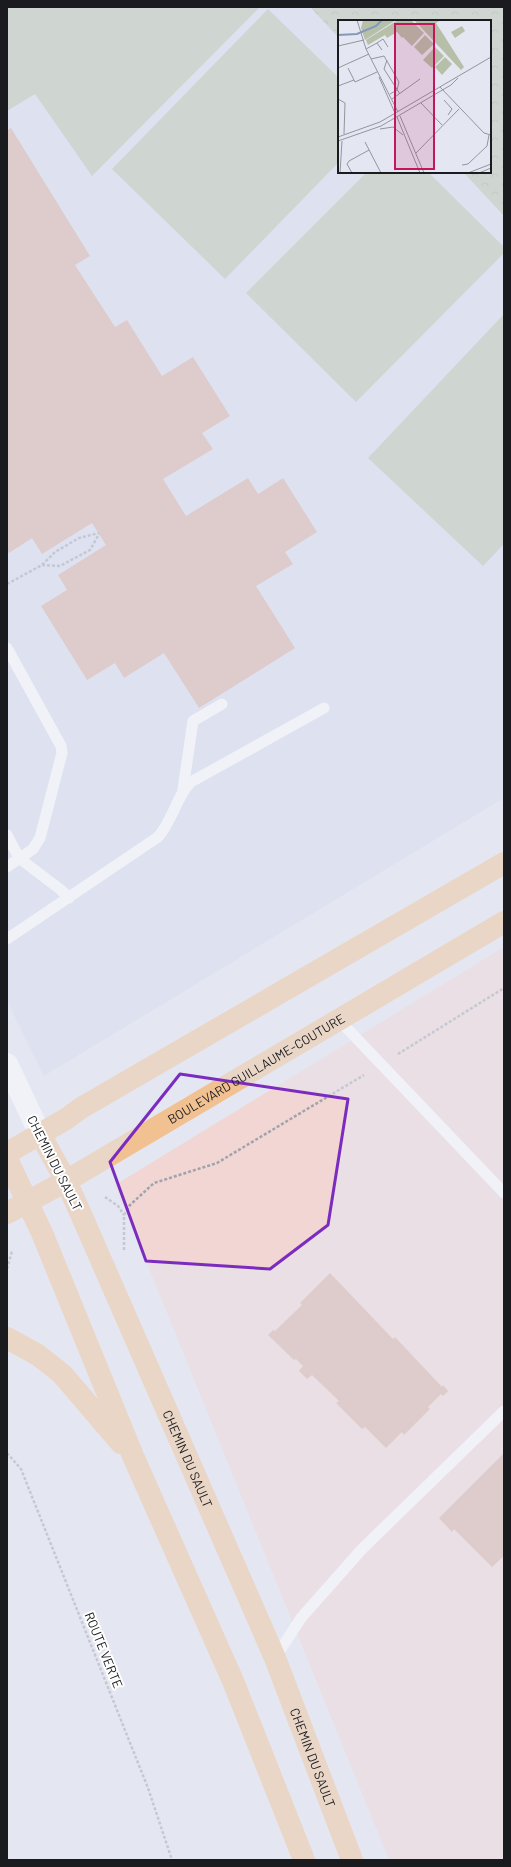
<svg xmlns="http://www.w3.org/2000/svg" width="511" height="1867" font-family="Barlow,sans-serif">
	<defs>
		<pattern id="forest-crowns" width="20" height="18" patternUnits="userSpaceOnUse"><rect width="20" height="18" fill="#b6bfa8"/><path d="M2 6a3 3 0 1 1 6 0M12 15a3 3 0 1 1 6 0" fill="none" stroke="#9ca490"/></pattern>
	</defs>
	<rect width="100%" height="100%" fill="#e4e7f2"/>
	<!-- commercial -->
	<path fill="#f1d6d4" d="M504 947V1860H389L115 1185Z"/>
	<!-- built -->
	<path fill="#d7dbed" d="M7 7H310L339 38V172H463L504 216V798L44 1076 7 1001Z"/>
	<!-- grass -->
	<g fill="#b6bfa8">
		<path d="M7 7H260L92 176 35 94 7 111Z"/>
		<path d="M268 9 339 78V162L225 279 112 169Z"/>
		<path d="M367 172H428L504 247V253L356 402 246 293Z"/>
		<path d="M504 314V544L483 566 368 458Z"/>
	</g>
	<!-- forest -->
	<path fill="url(#forest-crowns)" d="M310 7H504V216L463 172H490V21H339V38Z"/>
	<!-- building -->
	<g fill="#d5ab9b">
		<path d="M11 128 90 256 75 265 115 327 127 320 162 376 193 357 230 416 202 433 213 449 163 479 186 516 248 478 258 494 283 478 317 532 285 552 293 564 256 586 295 648 199 708 164 653 124 678 115 663 87 680 41 606 67 590 58 575 106 545 92 523 42 554 32 538 9 553 7 551V130Z"/>
		<path d="M330 1273 393 1339 395 1337 442 1387 443 1385 448 1391 443 1396 441 1394 428 1407 430 1409 404 1435 402 1432 386 1448 365 1427 362 1429 336 1403 339 1401 312 1375 307 1379 299 1371 303 1366 296 1359 294 1360 268 1335 273 1330 275 1331 302 1305 300 1303Z"/>
		<path d="M503 1454 504 1556 492 1567 454 1529 452 1532 439 1518Z"/>
	</g>
	<g fill="none" stroke-linecap="round" stroke-linejoin="round">
		<!-- path -->
		<g stroke="#a1a3ac" stroke-width="2.5" stroke-dasharray="3 2" stroke-linecap="butt">
			<path d="M42 565 60 566 90 550 99 534"/>
			<path d="M7 584 42 565 55 552 79 538 99 533"/>
			<path d="M398 1054 504 988"/>
			<path d="M105 1197 118 1206 124 1215"/>
			<path d="M124 1250V1215L130 1205 154 1183 217 1163 364 1075"/>
			<path d="M7 1269 12 1251"/>
			<path d="M7 1453 21 1469 148 1788 172 1860"/>
		</g>
		<!-- service -->
		<g stroke="#fff" stroke-width="11">
			<path d="M7 648 61 746 62 753 40 838 33 849 7 867"/>
			<path d="M183 789 193 721 222 704"/>
			<path d="M7 835 19 858 61 890 69 898"/>
			<path d="M7 939 158 837C173 820 177 795 191 782L324 708"/>
			<path d="M339 1020 504 1193"/>
			<path d="M275 1658 301 1618 362 1549 504 1411"/>
		</g>
		<!-- tertiary -->
		<path stroke="#fff" stroke-width="22" d="M7 1064 40 1134"/>
		<!-- primary -->
		<g stroke="#f2c191" stroke-width="22">
			<path id="s1" d="M40 1134 66 1181 80 1212 275 1658 352 1860"/>
			<path d="M7 1153 66 1119 81 1108 504 863"/>
			<path d="M7 1159 42 1233 133 1456 233 1681 304 1860"/>
			<path id="s2" d="M7 1213 66 1181 504 922"/>
			<path d="M7 1338 38 1355 62 1374 121 1443"/>
		</g>
	</g>
	<!-- marked area -->
	<path d="M0 0H511V1867H0ZM180 1074 348 1099 328 1225 270 1269 146 1261 110 1162Z" fill="#e4e7f2" fill-opacity=".55" fill-rule="evenodd"/>
	<path fill="none" stroke="#7b2cbf" stroke-width="3" stroke-linejoin="round" d="M180 1074 348 1099 328 1225 270 1269 146 1261 110 1162Z"/>
	<g text-anchor="middle" dominant-baseline="central" stroke-width="4" stroke-linejoin="round" paint-order="stroke">
		<!-- street labels -->
		<g font-size="13" fill="#1a1b1f" stroke="#fff">
			<text stroke="none"><textPath href="#s2" startOffset="288">BOULEVARD GUILLAUME-COUTURE</textPath></text>
			<text transform="translate(55 1163) rotate(63)">CHEMIN DU SAULT</text>
			<text stroke="none"><textPath href="#s1" startOffset="357">CHEMIN DU SAULT</textPath></text>
			<text transform="translate(104 1650) rotate(68)">ROUTE VERTE</text>
			<text stroke="none"><textPath href="#s1" startOffset="681">CHEMIN DU SAULT</textPath></text>
		</g>
	</g>
	<!-- overview -->
	<g transform="translate(338 20)">
		<rect width="153" height="153" fill="#e4e7f2"/>
		<path d="M60 0H73L86 13 74 26 65 17 70 12 64 18 59 12 49 18 47 15 30 25 28 20ZM124 6 127 11 117 18 113 12ZM87 15 96 24 84 35 76 27ZM97 27 106 36 94 48 85 40ZM107 37 114 44 104 55 97 47Z" fill="#b6bfa8"/>
		<path d="M25 0H58L27 20 23 8ZM76 0H103L98 3 126 47 123 50Z" fill="#b6bfa8"/>
		<path fill="none" stroke="#8399b9" stroke-width="2" d="M0 15 19 14 38 6 44 0"/>
		<path fill="none" stroke="#93959e" stroke-width="1" d="M19 0 28 29 60 92M39 23 45 19 50 27M0 26 26 20M28 29 39 23 44 30M33 39 46 36 61 62 59 70 52 74M49 40 46 49 62 74M0 48 31 34M10 48 17 62 39 52M41 57 57 93M0 66 16 60M102 67 146 113 153 115M0 79 7 83 6 114M54 79 82 59M106 80 114 89 110 95M83 83 104 105M62 96 86 153M59 97 82 153M42 109 55 107 65 115M0 117 42 102 153 37M0 121 43 106 113 65 120 58M27 122 43 153M78 133 121 89M124 145 130 144 149 126 151 115M2 153 4 121M14 153 9 144 11 141 31 130M130 153 153 144M141 153 153 148"/>
		<path fill="#c2185b" fill-opacity="0.15" stroke="#c2185b" stroke-width="2" d="M57 4H96V149H57Z"/>
		<rect width="153" height="153" fill="none" stroke="#1a1b1f" stroke-width="2"/>
	</g>
	<!-- border -->
	<rect width="511" height="1867" fill="none" stroke="#1a1b1f" stroke-width="16"/>
</svg>
